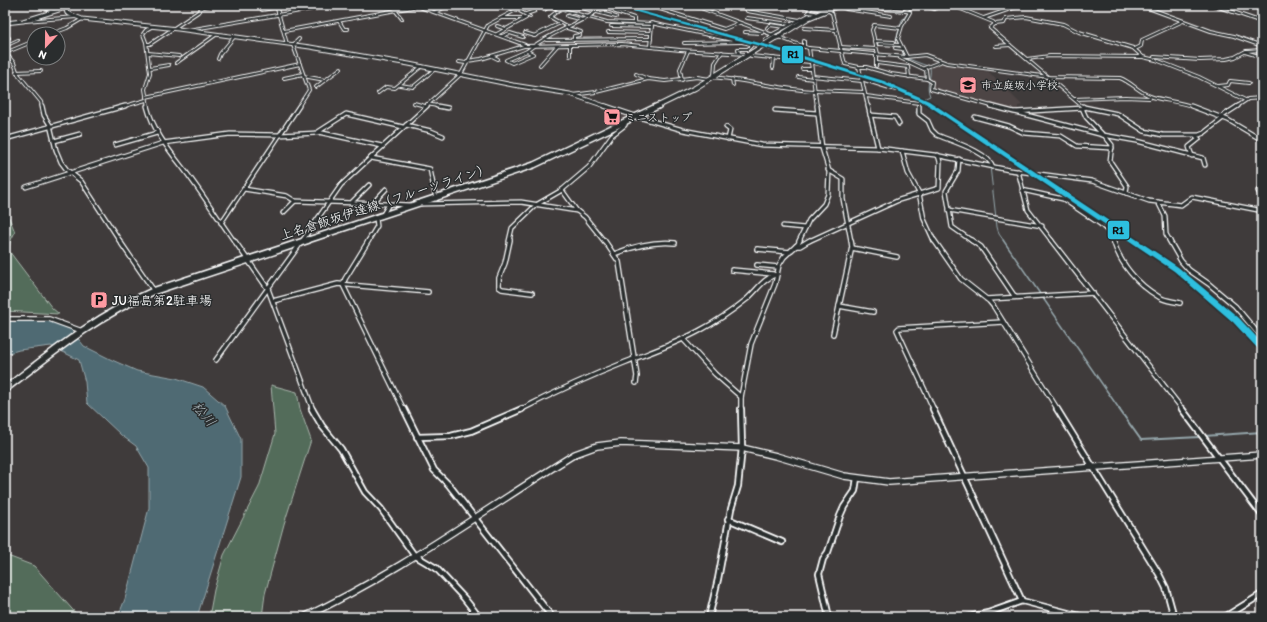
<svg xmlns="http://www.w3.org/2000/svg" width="1267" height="622" font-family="Itim,'Klee One',sans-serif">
	<rect width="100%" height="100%" fill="#3f3b3b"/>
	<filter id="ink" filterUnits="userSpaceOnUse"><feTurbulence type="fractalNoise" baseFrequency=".025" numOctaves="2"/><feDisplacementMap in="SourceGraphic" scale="8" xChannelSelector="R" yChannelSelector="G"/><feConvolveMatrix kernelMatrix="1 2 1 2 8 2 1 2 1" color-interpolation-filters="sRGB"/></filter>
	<g filter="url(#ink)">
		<!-- built -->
		<g fill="#4d4544">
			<path d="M940 64 989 72 1022 105 1018 106V110H1012L936 91 933 89 934 82 931 80 930 67Z"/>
			<path d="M612 110 628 115V117L611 126 604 122Z"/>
		</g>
		<!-- green -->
		<g fill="#536c5a" stroke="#a9b6ac">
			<path d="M5 208 15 232 10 242 9 251 52 308 59 314 5 311Z"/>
			<path d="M271 385 297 392 300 409 311 440 284 524 265 594 262 617H209L214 590 224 555 259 487 275 434Z"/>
			<path d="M5 555 34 566 79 617H5Z"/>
		</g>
		<!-- water -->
		<path fill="#4f6a73" stroke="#95a6ab" d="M23 319 50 321 70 328 84 346 112 360 137 371 176 378 203 387 225 406 241 439V477L197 617H118L125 599 149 508V468L136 446 121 435 87 403 85 382 79 360 51 346 19 350 5 354V322Z"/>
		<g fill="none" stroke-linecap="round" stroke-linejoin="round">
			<!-- stream-far2 -->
			<g stroke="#95a6ab" stroke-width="1">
				<path d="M915 5 902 20 896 39 903 52V57L930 67C932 79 925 84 930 96L919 101 916 113 923 119"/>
				<path d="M940 137 966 148"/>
				<path d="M990 166 997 227 999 234 1004 241"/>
			</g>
			<!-- stream-far1 -->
			<path stroke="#95a6ab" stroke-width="1.5" d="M1003 240 1120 410"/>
			<!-- stream -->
			<g stroke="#95a6ab" stroke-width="2">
				<path d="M1119 409 1141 440 1200 437"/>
				<path d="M1204 436 1262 432"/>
			</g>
			<defs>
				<g id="minor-far3">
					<path d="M34 5 54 11"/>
					<path d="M276 5 287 44"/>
					<path d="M545 5 607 22 652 24 650 47"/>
					<path d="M570 5 616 17"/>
					<path d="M595 5 634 18V23"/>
					<path d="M647 5 724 29 739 23"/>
					<path d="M875 5 884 9 905 11 913 5"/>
					<path d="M922 5 935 9"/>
					<path d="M951 5 993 22 995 24 990 28 1083 107"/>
					<path d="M1140 5 1211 31 1234 36 1262 46"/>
					<path d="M1213 5 1262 22"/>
					<path d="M417 6 525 45"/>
					<path d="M745 6 747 11 800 20"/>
					<path d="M839 6 846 9 891 16"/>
					<path d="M203 7 213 5"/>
					<path d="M698 7 808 48 906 57 925 55 947 63 1049 77 1120 78C1131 82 1139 92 1150 96 1163 101 1179 101 1194 107"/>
					<path d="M811 8 808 12 815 13"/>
					<path d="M1248 8H1262"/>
					<path d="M516 9 530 17"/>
					<path d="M560 9 550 17 568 27"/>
					<path d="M262 10 289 5"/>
					<path d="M395 10 402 19"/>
					<path d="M544 10 550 6"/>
					<path d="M827 10 832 13 845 64 859 67 868 107"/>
					<path d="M906 11 910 12 902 26 898 39 907 57"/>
					<path d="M435 12 450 5"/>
					<path d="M526 14 535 11"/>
					<path d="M567 16 583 20"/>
					<path d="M501 18H525"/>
					<path d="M747 18 790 24"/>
					<path d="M984 18 1022 5"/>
					<path d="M25 21 76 17"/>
					<path d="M339 21 344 29H348"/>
					<path d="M651 23 761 46"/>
					<path d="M995 24 1004 23 1006 19 1026 17 1063 24 1079 32 1133 48 1143 57 1156 60 1199 77 1245 100"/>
					<path d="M497 26 506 29"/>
					<path d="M611 26 652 27"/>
					<path d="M567 28 581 32"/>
					<path d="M767 28 770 25 785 27"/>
					<path d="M804 28 836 30"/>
					<path d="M188 30 336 5"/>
					<path d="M284 31 418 6"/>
					<path d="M608 32 651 33"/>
					<path d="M745 32 762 33"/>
					<path d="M525 33 535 36"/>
					<path d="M51 34 67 28 82 19"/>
					<path d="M497 34 526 18"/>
					<path d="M771 35 809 15"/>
					<path d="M502 36 510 33 523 37"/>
					<path d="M534 36 560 23"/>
					<path d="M5 40 9 38"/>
					<path d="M546 40 651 39"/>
					<path d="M574 40V36L580 35"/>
					<path d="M765 40 772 36"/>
					<path d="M804 41V47"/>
					<path d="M874 41 894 42"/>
					<path d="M684 43 741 42"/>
					<path d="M147 44H150L198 12 204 5"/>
					<path d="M879 44 900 45"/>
					<path d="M5 46 18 40"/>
					<path d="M570 46V56"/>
					<path d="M996 46 1010 45"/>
					<path d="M765 47 776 50"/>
					<path d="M840 47 876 49"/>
					<path d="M809 48 817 107"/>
					<path d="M895 48 903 49"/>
					<path d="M1135 49 1141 46 1142 40 1183 21"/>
					<path d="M527 51 533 54 512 63 506 60Z"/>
					<path d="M527 51C547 34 574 26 596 12"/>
					<path d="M5 52 14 63 18 74 41 102 42 107"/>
					<path d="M1245 52 1262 57"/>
					<path d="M5 53 34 41"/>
					<path d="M148 53 179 56"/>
					<path d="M739 53 738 49H748L751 46V43"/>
					<path d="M876 54V66"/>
					<path d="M878 54 872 30 874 25 901 28"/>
					<path d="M492 56 498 59"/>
					<path d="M751 56 810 62 823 65"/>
					<path d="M1154 57 1200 60 1226 59 1235 57 1246 51 1262 50"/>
					<path d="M900 58 926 70 927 79 932 82 931 89 995 107"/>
					<path d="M218 59 220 54 234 37"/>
					<path d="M1027 59 1050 56 1142 57"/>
					<path d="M467 61 481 59 524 46 622 44 680 50 746 54"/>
					<path d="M459 62 466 63"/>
					<path d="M176 63 217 34"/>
					<path d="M877 63 908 67 909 77"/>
					<path d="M540 65 557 46"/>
					<path d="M858 67H866L891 74 927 79"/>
					<path d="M150 68 169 65"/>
					<path d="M773 68 774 58"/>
					<path d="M924 68 940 62"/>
					<path d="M802 69H811"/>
					<path d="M16 72 41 71"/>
					<path d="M636 74 648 79"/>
					<path d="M303 76 325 80"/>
					<path d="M714 76 715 63 722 52"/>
					<path d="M812 76 862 81"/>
					<path d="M712 77C746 80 780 89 814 91"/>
					<path d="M798 77 813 79"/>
					<path d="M284 78 303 74"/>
					<path d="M732 79 733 85"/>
					<path d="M861 79 896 90"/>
					<path d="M682 80 680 69 688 51"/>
					<path d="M400 85 413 87 435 69"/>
					<path d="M1219 86 1228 85 1230 81 1249 83"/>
					<path d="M316 87 341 68"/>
					<path d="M814 90 864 92"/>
					<path d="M378 93 386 87 395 88 422 66"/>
					<path d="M572 95 596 92 648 79 665 81 697 77 710 79"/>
					<path d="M866 96 919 103V107"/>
					<path d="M146 97 300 64"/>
					<path d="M1075 99 1125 97 1150 98"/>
					<path d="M414 103 425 106"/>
					<path d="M427 104 442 107"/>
					<path d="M121 107 146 100"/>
					<path d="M148 107 145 89 150 73 146 42 143 34 146 30 153 26"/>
					<path d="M298 107 309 90 293 45 299 39"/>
					<path d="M425 107 461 74 488 25 525 5"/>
					<path d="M1236 107 1248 99 1262 98"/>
				</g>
				<g id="minor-far2">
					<path d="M42 106 44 115 50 125 56 150 61 162 67 170 81 181 120 241"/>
					<path d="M147 106C154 133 170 151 186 172 203 195 218 218 234 241"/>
					<path d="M437 106 448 108"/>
					<path d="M868 106 878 148"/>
					<path d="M919 106V114L928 121 932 130 937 135C951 141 989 152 993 167"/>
					<path d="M991 106 1014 112 1084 108 1083 106"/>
					<path d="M1191 106 1228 120 1262 140"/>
					<path d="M1084 107 1118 114 1144 131 1163 135H1199L1204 133 1223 118"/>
					<path d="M775 110 817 113"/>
					<path d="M1015 112 1103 135 1086 117 1082 108"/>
					<path d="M870 115 895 117 899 124"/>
					<path d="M635 116 683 130 762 145 878 148 935 155 1009 170 1092 181 1149 201 1181 205 1192 197 1258 210 1262 199"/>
					<path d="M975 117 1009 126 1024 133 1061 136 1077 146 1112 148"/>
					<path d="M1221 117 1238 106"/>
					<path d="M406 125 431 131 443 136"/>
					<path d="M726 127 730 130 728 139"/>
					<path d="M1103 135 1137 141 1203 158 1205 165"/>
					<path d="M1104 135 1112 145 1110 161 1127 186 1126 193"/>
					<path d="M5 139 125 106"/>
					<path d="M54 141 80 134"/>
					<path d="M115 145 157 133"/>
					<path d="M382 146 318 132 346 114 403 127"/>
					<path d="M902 151 908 173 919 193 924 219 934 241"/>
					<path d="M1192 156 1189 147 1199 139 1196 136"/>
					<path d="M371 158 430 169 436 199"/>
					<path d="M959 159 958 171 946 191 952 227 972 241"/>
					<path d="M828 170 843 179V199L851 241"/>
					<path d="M1018 171 1028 210 1052 241"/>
					<path d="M26 187 163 143 230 134 280 135 318 133"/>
					<path d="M244 189 287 196 295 201"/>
					<path d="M562 190 577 211"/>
					<path d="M1022 190 1063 199 1100 224 1111 234 1113 241"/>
					<path d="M1262 190 1258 191 1262 198"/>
					<path d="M1158 202 1165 216 1166 234 1170 241"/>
					<path d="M351 203 369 185"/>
					<path d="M372 204 386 189"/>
					<path d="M389 204 410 205"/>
					<path d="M421 204 521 202 577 211 585 217 604 241"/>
					<path d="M949 210 1042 226"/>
					<path d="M283 213 295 201 389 204 382 216"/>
					<path d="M221 223 299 106"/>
					<path d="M783 226 805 228"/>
					<path d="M302 241 341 185 427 106"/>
					<path d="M368 241 377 226 376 218"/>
					<path d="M509 241 512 228 536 205 562 190 589 167 612 135 625 125 626 121"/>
					<path d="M799 241 809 220 824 204 828 194 829 171 822 148 817 106"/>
					<path d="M809 241 899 200 939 188 940 162 938 155"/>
				</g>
				<g id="minor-far1">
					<path d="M119 240 154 291"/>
					<path d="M234 240 268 289 313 410"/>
					<path d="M369 240 345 279 343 285 404 410"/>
					<path d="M510 240 505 263 499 278V287L502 289 532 293"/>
					<path d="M604 240 619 262 637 376 636 383"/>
					<path d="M934 240 961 279 989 301 994 307 1058 410"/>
					<path d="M971 240 981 247 1015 297"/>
					<path d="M1051 240 1183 410"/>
					<path d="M1113 240C1120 264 1137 284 1159 297 1165 301 1173 301 1180 303"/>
					<path d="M1169 240 1181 261 1189 270 1209 284 1235 306 1262 338"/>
					<path d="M796 246H800L810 240"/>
					<path d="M852 248 897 257"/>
					<path d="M757 249 790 252"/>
					<path d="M614 254C634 246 654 241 675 243"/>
					<path d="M757 265 778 267"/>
					<path d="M732 270 773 274"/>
					<path d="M987 299 1093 293"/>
					<path d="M273 301 338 284 428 292"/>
					<path d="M839 306 873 312"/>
					<path d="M5 319H49L82 331"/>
					<path d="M833 334 852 247 851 240"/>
					<path d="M683 339 715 374 741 397"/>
					<path d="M216 360 303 240"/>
					<path d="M520 410C555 392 590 376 626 362 651 352 675 344 699 331 716 322 732 311 747 299 757 290 764 278 777 274"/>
					<path d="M741 410V397L751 344 775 284 779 265 784 257 798 244 800 240"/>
					<path d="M934 410 897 330 899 328 1003 322"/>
				</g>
				<g id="minor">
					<path d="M312 409 322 426 341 449 365 492 381 509 414 555 436 568 464 598 479 617"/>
					<path d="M404 409 434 470 449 485 552 617"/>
					<path d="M933 409 1022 601"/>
					<path d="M1057 409 1159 574 1166 588 1174 617"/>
					<path d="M1182 409 1262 515"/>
					<path d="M417 437 451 436 471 431 522 409"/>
					<path d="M728 519 782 542"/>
					<path d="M709 617 718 579 731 509 738 486 742 448 741 409"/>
					<path d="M829 617 819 574 823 559 828 552 840 516 844 507 855 491 857 478"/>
					<path d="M969 617 988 613 1022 601 1084 617"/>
					<path d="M1225 617 1262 594"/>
				</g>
				<g id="tertiary-far2">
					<path d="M64 5 67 13 82 19 178 29 310 47 409 64 513 85 570 94 608 107"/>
					<path d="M5 23 23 21 75 5"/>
				</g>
				<path id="tertiary-far1" d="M605 106 635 116"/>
				<path id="tertiary" d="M304 617C400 572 485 509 575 454L597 446 621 443 742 448 776 456 844 476 889 482 1262 455"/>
				<path id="secondary" d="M688 5 698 7 795 5 827 10"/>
				<g id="primary-far2">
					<path d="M778 37 808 18 840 5"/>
					<path d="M656 107 695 88 775 38"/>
				</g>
				<path id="primary-far1" d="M305 241 534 165 658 106"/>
				<path id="primary" d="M5 389C53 352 98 315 154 291L308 240"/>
			</defs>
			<!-- minor-far3 casing -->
			<use href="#minor-far3" stroke="#fff" stroke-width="4"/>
			<!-- minor-far2 casing -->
			<use href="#minor-far2" stroke="#fff" stroke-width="5.5"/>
			<!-- minor-far1 casing -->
			<use href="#minor-far1" stroke="#fff" stroke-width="6"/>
			<!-- minor casing -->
			<use href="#minor" stroke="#fff" stroke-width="8"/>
			<!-- tertiary-far2 casing -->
			<use href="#tertiary-far2" stroke="#fff" stroke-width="5"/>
			<!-- tertiary-far1 casing -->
			<use href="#tertiary-far1" stroke="#fff" stroke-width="6"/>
			<!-- tertiary casing -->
			<use href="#tertiary" stroke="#fff" stroke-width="8"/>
			<!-- secondary casing -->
			<use href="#secondary" stroke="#fff" stroke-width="5"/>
			<!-- primary-far2 casing -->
			<use href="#primary-far2" stroke="#fff" stroke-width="6"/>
			<!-- primary-far1 casing -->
			<use href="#primary-far1" stroke="#fff" stroke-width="8"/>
			<!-- primary casing -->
			<use href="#primary" stroke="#fff" stroke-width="9"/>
			<!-- minor-far3 -->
			<use href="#minor-far3" stroke="#2a2d2e" stroke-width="2"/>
			<!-- minor-far2 -->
			<use href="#minor-far2" stroke="#2a2d2e" stroke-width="3"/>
			<!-- minor-far1 -->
			<use href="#minor-far1" stroke="#2a2d2e" stroke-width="3.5"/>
			<!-- minor -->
			<use href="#minor" stroke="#2a2d2e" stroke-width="4.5"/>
			<!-- tertiary-far2 -->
			<use href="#tertiary-far2" stroke="#2a2d2e" stroke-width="3"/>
			<!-- tertiary-far1 -->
			<use href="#tertiary-far1" stroke="#2a2d2e" stroke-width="3.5"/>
			<!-- tertiary -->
			<use href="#tertiary" stroke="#2a2d2e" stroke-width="5.5"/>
			<!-- secondary -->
			<use href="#secondary" stroke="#2a2d2e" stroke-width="3"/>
			<!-- primary-far2 -->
			<use href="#primary-far2" stroke="#2a2d2e" stroke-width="4"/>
			<!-- primary-far1 -->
			<use href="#primary-far1" stroke="#2a2d2e" stroke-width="5"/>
			<!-- primary -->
			<use href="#primary" stroke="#2a2d2e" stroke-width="6"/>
			<defs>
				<path id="primary-bridge" d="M775 38 778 37"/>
			</defs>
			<!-- primary-bridge casing -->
			<use href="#primary-bridge" stroke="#fff" stroke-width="6" stroke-linecap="butt"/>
			<!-- primary-bridge -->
			<use href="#primary-bridge" stroke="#2a2d2e" stroke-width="4"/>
			<defs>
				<path id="rail-1" d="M611 5H618L771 46 884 81 929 101 1178 267 1239 318 1262 343V351L1259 350 1233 322 1174 271 925 103 880 83 767 48Z"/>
			</defs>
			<!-- rail-1 casing -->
			<use href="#rail-1" stroke="#2a2d2e" stroke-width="3"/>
			<!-- rail-1 -->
			<use href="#rail-1" fill="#2dbfdf" fill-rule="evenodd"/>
		</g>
	</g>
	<!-- icons -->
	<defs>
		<symbol id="school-square" viewBox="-11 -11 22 22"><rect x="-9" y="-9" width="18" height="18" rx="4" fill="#ff9aa2" stroke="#2a2d2e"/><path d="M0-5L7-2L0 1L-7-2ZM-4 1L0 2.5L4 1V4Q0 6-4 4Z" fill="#111"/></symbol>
		<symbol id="supermarket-square" viewBox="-11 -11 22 22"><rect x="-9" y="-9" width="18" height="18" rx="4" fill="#ff9aa2" stroke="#2a2d2e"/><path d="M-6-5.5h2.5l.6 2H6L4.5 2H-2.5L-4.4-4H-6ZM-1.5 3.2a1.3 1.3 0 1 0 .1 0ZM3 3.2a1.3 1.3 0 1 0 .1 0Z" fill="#111"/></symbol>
		<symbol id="parking-square" viewBox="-11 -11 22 22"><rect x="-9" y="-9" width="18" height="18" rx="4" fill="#ff9aa2" stroke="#2a2d2e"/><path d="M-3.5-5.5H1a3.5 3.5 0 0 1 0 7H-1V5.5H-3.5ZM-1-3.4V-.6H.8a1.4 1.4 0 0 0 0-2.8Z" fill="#111"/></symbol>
	</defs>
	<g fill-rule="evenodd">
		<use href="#school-square" x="958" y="75" width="20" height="20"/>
		<use href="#supermarket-square" x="602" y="107" width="20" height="20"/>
		<use href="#parking-square" x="89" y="290" width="20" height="20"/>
	</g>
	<g text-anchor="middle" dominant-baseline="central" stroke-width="3" stroke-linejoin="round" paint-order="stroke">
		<!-- far-poi labels -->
		<g font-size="11" fill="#fff" stroke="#2a2d2e" text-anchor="start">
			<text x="981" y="85">市立庭坂小学校</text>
			<text x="625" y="117">ミニストップ</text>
		</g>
		<!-- street labels -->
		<g font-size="13" fill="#fff" stroke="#2a2d2e">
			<text transform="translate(385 202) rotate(-18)">上名倉飯坂伊達線（フルーツライン）</text>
		</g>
		<!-- poi labels -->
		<g font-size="13" fill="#fff" stroke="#2a2d2e" text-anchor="start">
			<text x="112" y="300">JU福島第2駐車場</text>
		</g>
		<!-- water labels -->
		<g font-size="14" font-style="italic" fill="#a7b4b9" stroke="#2a2d2e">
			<text transform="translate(204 414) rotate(50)">松川</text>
		</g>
	</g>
	<g stroke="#2a2d2e" stroke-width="1.5">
		<rect x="781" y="45" width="23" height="19" rx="4" fill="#2dbfdf"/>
		<rect x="1107" y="220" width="23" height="20" rx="4" fill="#2dbfdf"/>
	</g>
	<g font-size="11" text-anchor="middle" font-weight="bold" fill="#111">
		<text x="793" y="58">R1</text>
		<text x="1118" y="234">R1</text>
	</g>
	<!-- margin -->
	<rect width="1267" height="622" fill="none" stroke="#2a2d2e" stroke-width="20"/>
	<rect x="10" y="10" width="1247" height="602" fill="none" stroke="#fff" stroke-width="1.5" filter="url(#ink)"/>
	<!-- north arrow -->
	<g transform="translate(46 46) rotate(202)"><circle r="19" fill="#2a2d2e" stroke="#7f8182"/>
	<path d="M0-3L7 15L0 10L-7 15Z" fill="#ff9aa2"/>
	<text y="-6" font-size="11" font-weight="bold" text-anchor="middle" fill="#ffffff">N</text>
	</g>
</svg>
